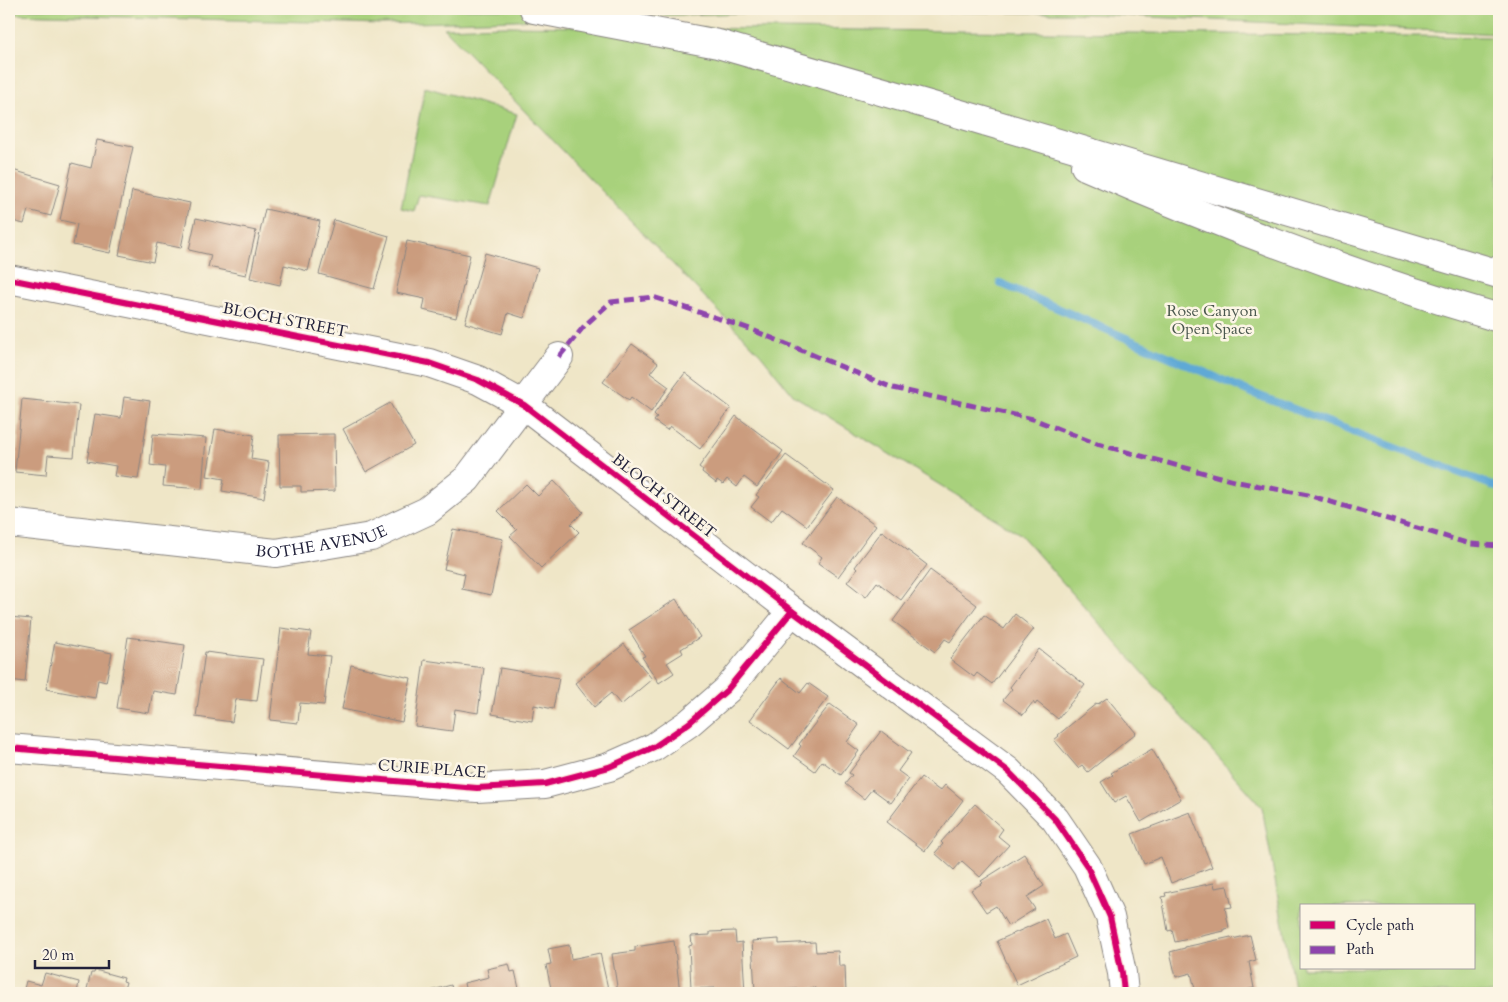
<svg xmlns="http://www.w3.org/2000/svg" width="1508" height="1002" font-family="Cardo,serif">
	<rect width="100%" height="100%" fill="#fcf5e5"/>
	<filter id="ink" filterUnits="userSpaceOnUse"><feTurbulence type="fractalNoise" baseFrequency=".02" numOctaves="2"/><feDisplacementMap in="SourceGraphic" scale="10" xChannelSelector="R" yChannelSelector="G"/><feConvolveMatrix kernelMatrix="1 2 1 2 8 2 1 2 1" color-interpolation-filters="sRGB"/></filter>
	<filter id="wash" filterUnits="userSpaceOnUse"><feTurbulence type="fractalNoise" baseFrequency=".0096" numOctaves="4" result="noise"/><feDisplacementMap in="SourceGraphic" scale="20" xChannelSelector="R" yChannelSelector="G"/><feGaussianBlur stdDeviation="1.12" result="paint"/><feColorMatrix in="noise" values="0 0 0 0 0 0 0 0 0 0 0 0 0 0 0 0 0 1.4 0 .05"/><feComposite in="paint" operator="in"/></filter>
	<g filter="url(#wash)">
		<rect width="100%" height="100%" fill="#efe6c7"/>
		<!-- green -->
		<g fill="#a8d17c" stroke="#657a5c" fill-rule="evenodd">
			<path d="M9 9H1499V34L1069 13 814 11 382 24 9 14Z"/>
			<path d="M504 26 1499 37V993H1295L1262 807 1020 534 793 395 761 355 444 28ZM1302 906H1474V968H1302Z"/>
			<path d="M425 87 517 114 490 206 419 195 414 211 401 208Z"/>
		</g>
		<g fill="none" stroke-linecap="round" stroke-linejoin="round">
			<!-- stream -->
			<path stroke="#5ea9d6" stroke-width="8" d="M1000 283 1252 393 1499 488"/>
		</g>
		<g id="blocks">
			<!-- building -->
			<g fill="#cb9c7e">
				<path d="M97 140 133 147 110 253 73 245 77 224 60 220 72 163 91 168Z"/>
				<path d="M9 169 60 184 51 216 28 210 24 224 9 220Z"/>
				<path d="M132 191 190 203 181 248 157 243 153 262 119 255Z"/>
				<path d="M265 209 320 221 308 271 284 265 280 285 250 278Z"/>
				<path d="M196 218 256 231 246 275 208 267 211 255 189 250Z"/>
				<path d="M334 220 389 236 374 289 319 274Z"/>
				<path d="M407 241 470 255 456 318 423 310 425 299 396 293Z"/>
				<path d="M485 253 538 268 524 318 508 313 502 334 465 323Z"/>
				<path d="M632 344 658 363 650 373 669 387 651 412 631 397 629 400 603 382Z"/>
				<path d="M685 373 731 408 700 449 670 426 667 430 654 421 657 417 654 414Z"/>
				<path d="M124 397 150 401 138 479 114 476 116 466 87 461 95 414 121 418Z"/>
				<path d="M22 399 79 405 74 457 48 455 46 475 15 472Z"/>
				<path d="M390 403 414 445 366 472 343 429Z"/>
				<path d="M736 416 783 451 757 487 744 477 737 487 727 479 723 484 717 480 716 483 702 472 703 470 699 467Z"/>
				<path d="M215 429 254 435 251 459 269 462 264 498 222 491 224 479 207 476Z"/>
				<path d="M153 434 206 438 202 489 163 486 165 467 150 465Z"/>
				<path d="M334 434 335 491 301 492V486H280L279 435Z"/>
				<path d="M786 455 834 490 807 526 782 508 771 522 751 507 759 497 756 495Z"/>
				<path d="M554 481 583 512 571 524 579 532 541 568 510 536 517 530 498 511 526 484 538 496Z"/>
				<path d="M837 497 876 525 838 577 818 563 822 557 803 543Z"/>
				<path d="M453 529 503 539 491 595 462 589 465 574 444 569Z"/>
				<path d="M882 531 927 565 901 600 877 582 866 597 847 582 857 569 855 567Z"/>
				<path d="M930 570 977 605 950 642 945 639 935 652 893 621Z"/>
				<path d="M676 599 700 637 681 649 683 653 667 663 674 673 659 683 642 657 645 656 629 630Z"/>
				<path d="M1015 614 1034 629 992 684 977 673 974 677 950 659 984 615 1004 629Z"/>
				<path d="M9 617 31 619 25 682 9 680Z"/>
				<path d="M281 628 311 632 308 654 330 656 324 705 300 703 298 723 270 720Z"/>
				<path d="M128 637 185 645 177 695 153 691 149 713 117 708Z"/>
				<path d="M55 642 112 653 106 682 98 680 95 698 46 689Z"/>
				<path d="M624 644 652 679 621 705 611 693 594 707 575 683Z"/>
				<path d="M1039 649 1085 685 1058 719 1037 702 1035 705 1033 702 1023 715 1003 700 1012 689 1010 687Z"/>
				<path d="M205 652 263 659 257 701 236 699 232 722 196 717Z"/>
				<path d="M424 660 484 668 478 713 455 709 452 731 415 726Z"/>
				<path d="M351 665 411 678 402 722 342 709Z"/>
				<path d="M500 668 559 678 553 709 534 705 532 721 492 714Z"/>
				<path d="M781 678 800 693 808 683 828 697 789 749 750 720Z"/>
				<path d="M1107 698 1136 733 1088 772 1082 765 1078 768 1054 740 1059 736 1058 735 1097 703 1098 704Z"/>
				<path d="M830 704 859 725 847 742 859 751 841 775 822 761 815 771 794 756 801 746 799 744Z"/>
				<path d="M881 731 911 753 898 771 909 779 891 803 872 789 864 799 845 784 852 775 849 773Z"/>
				<path d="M1152 749 1181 799 1141 822 1126 796 1114 803 1101 782 1113 775 1111 773Z"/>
				<path d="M921 777 940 791 945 785 963 800 925 851 887 822Z"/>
				<path d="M975 804 1003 829 998 836 1009 845 980 877 962 861 954 870 935 853 943 844 941 842Z"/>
				<path d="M1190 812 1212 867 1171 883 1161 857 1144 864 1132 834Z"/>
				<path d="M1024 854 1044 886 1027 897 1035 909 1008 926 996 906 986 912 971 890 983 883 981 881Z"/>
				<path d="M1214 883 1215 888 1227 886 1232 907 1225 908 1229 928 1224 929V931L1175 942 1172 930 1168 931 1162 897 1166 896 1165 893Z"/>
				<path d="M1046 919 1055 939 1066 934 1076 957 1017 985 997 941Z"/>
				<path d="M735 931 736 943 742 942 745 993H716L715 988 691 989 689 946 692 945 691 936 710 935V932Z"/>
				<path d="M1250 935 1256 960 1249 962 1254 988 1242 991 1243 993H1196L1191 973 1176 977 1170 952 1185 948V947L1231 937 1232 939Z"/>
				<path d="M779 939V944L815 942 816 952 838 951 839 966H845L846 993H815V988L755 991 752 941Z"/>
				<path d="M674 941 680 993H618L612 954 635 951V947Z"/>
				<path d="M569 945 571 959 600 953 609 993H552L546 965 551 964 548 949Z"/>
				<path d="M509 964 511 972 515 971 520 993H466L464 983 489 977 487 969Z"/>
				<path d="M95 970 124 978 123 981 126 982 123 993H86L91 973H94Z"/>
				<path d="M45 973 79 982 77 993H23L26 981 41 985Z"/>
				<path d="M451 985 453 993H430V991Z"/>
			</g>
		</g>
	</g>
	<g filter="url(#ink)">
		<use href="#blocks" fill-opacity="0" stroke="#888481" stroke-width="1"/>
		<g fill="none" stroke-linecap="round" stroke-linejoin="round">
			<defs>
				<g id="minor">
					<path d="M9 279 429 363 478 380 524 405 792 611 1008 771 1055 819 1087 866 1110 917 1122 973 1124 993"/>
					<path id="s1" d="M9 523 276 553 371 537 427 511 467 479 559 357"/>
					<path d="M9 748 477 788 545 784 609 767 654 747 689 723 727 690 792 611"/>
				</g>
				<g id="highway">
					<path d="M534 9 718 44 974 118 1499 274"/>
					<path d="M1085 166C1220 225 1358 277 1499 318"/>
				</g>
			</defs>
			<!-- minor casing -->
			<use href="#minor" stroke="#888481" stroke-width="30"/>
			<!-- highway casing -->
			<use href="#highway" stroke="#888481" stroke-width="30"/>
			<!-- minor -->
			<use href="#minor" stroke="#fff" stroke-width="28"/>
			<!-- highway -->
			<use href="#highway" stroke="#fff" stroke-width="28"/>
			<!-- quiet -->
			<path stroke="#8e44ad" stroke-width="5" stroke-dasharray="10 5" stroke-linecap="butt" d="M559 357 585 325 611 302 653 297 750 329 893 388 1033 419 1097 444 1238 482 1308 495 1470 544 1499 546"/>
			<defs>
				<g id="cycleway">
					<path d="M9 279 429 363 478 380 524 405 792 611 1008 771 1055 819 1087 866 1110 917 1122 973 1124 993"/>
					<path d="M9 748 477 788 545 784 609 767 654 747 689 723 727 690 792 611"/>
				</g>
			</defs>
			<!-- cycleway casing -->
			<use href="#cycleway" stroke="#fcf5e5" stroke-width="9"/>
			<!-- cycleway -->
			<use href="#cycleway" stroke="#d6006c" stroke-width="6"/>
		</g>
	</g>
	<g text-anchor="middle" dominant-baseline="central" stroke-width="5" stroke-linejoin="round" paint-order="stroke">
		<!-- park labels -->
		<g font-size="16" fill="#4a574e" stroke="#fcf5e5">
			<text x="1212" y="311">Rose Canyon<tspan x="1212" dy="18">Open Space</tspan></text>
		</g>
		<!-- street labels -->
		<g font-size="16" fill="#22223b" stroke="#fcf5e5">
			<text transform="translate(285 320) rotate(11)">BLOCH STREET</text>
			<text transform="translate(664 496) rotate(38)">BLOCH STREET</text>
			<text stroke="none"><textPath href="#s1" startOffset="315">BOTHE AVENUE</textPath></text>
			<text transform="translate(432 769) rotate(4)">CURIE PLACE</text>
		</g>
	</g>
	<!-- margin -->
	<rect width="1508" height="1002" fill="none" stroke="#fcf5e5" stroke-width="30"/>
	<!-- legend -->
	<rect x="1300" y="904" width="175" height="65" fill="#fcf5e5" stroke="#a5a1a1"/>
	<rect x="1310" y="921" width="25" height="8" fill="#d6006c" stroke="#a5a1a1"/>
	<text x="1346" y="930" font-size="15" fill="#22223b">Cycle path</text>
	<rect x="1310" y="946" width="25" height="8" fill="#8e44ad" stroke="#a5a1a1"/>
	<text x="1346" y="954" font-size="15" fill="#22223b">Path</text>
	<!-- scale -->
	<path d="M35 960v8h74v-8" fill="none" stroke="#22223b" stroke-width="2.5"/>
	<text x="42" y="960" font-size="15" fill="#22223b" stroke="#fcf5e5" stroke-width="4" paint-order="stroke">20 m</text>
</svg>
